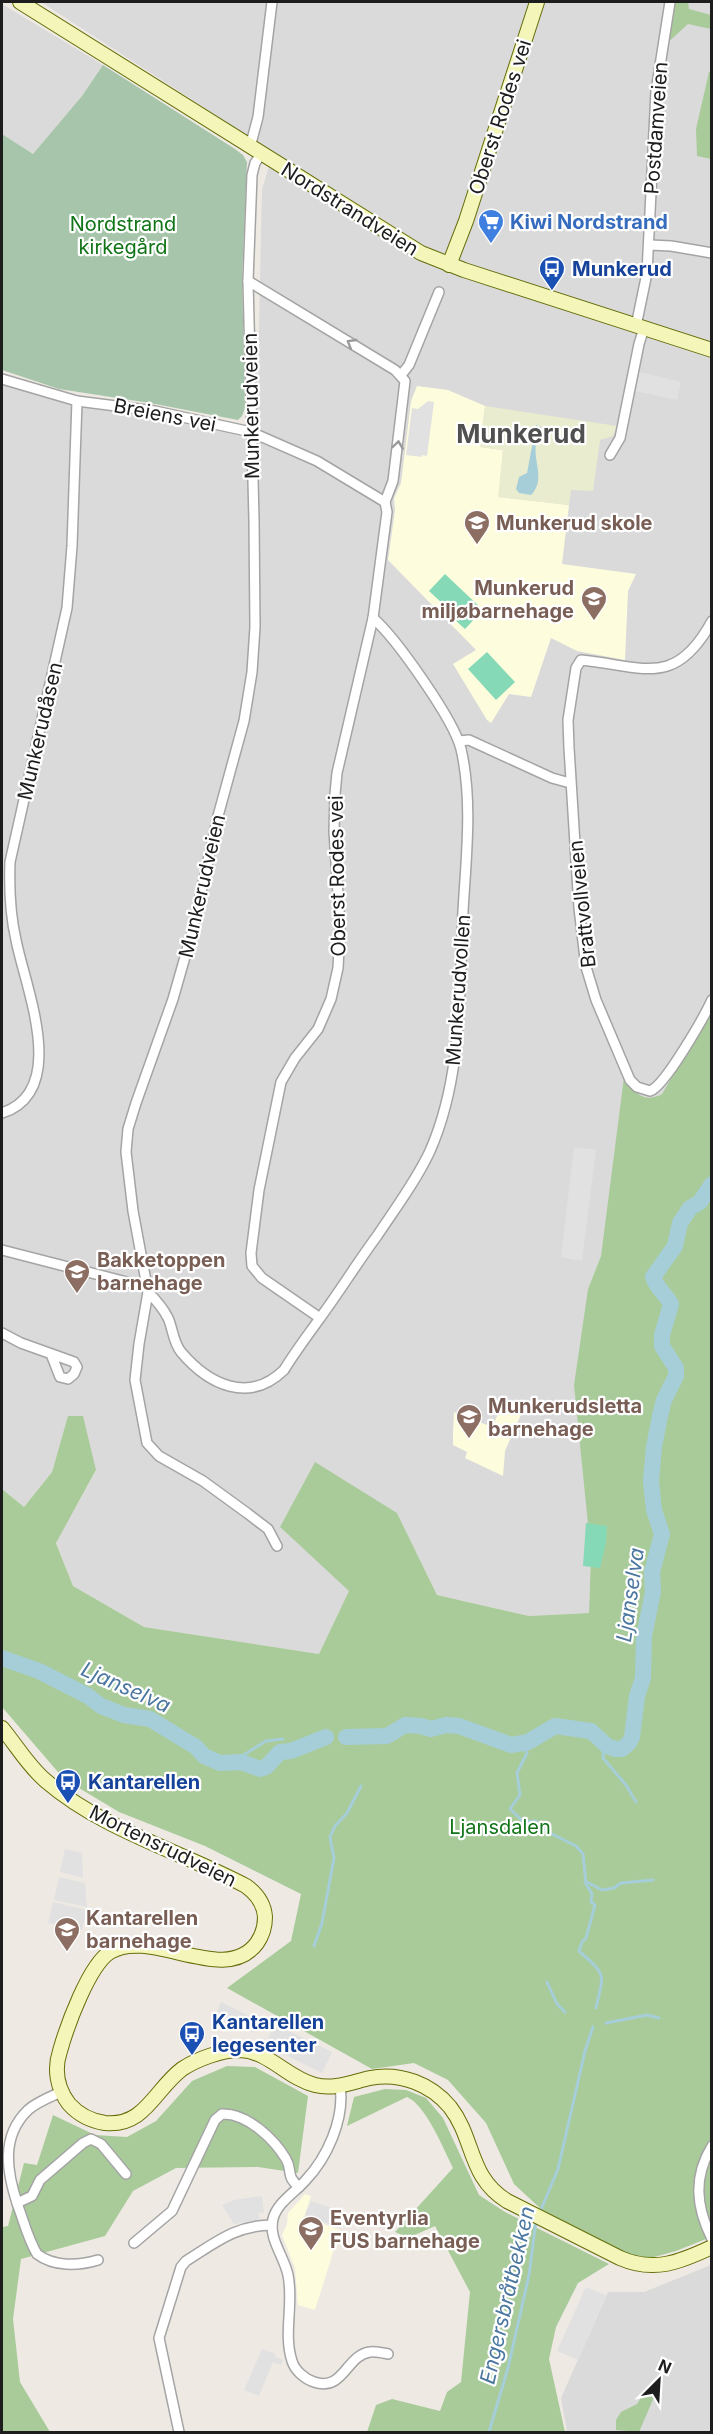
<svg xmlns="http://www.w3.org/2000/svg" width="713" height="2434" font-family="Inter,sans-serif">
	<rect width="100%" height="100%" fill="#eeeae3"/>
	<!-- residential -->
	<g fill="#dbdada">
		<path d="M41 2H711V1008L707 1021 662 1094 653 1099 641 1096 631 1087 601 1256 588 1289 591 1554 589 1613 529 1616 437 1595 397 1513 280 1527 350 1591 319 1654 144 1627 73 1586 56 1542 96 1471 68 1417 52 1472 24 1507 2 1489V382L76 407 159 418 240 436 258 444 262 441 257 416 262 190 273 152Z"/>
		<path d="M2 4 103 65 82 96 33 154 2 134Z"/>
		<path d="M711 2265V2432H567L561 2398 608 2292H644Z"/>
	</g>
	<!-- education -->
	<g fill="#fdfddd">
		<path d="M417 386 448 390 485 406 480 447 503 450 499 497 569 505 562 564 636 574 628 591 625 660 577 651 551 638 531 697 509 694 491 723 487 720 453 664 476 650 388 560 395 510 394 498 401 483 411 401Z"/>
		<path d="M504 1401 523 1410 505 1451 503 1476 465 1458 467 1452 453 1445V1433L454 1412 492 1427Z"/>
		<path d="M305 2194 311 2196 304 2217 340 2230 315 2310 298 2305 295 2268 282 2235 287 2224 288 2213Z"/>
	</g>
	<!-- farmland -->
	<path fill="#eaeccf" d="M485 406 617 426 613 436 600 440 593 491 571 490 569 505 498 497 503 450 480 447Z"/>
	<!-- forest -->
	<g fill="#a9cb9a">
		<path d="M675 2H688L689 9 711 15V29L688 24 665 45Z"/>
		<path d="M709 72H711V159L697 156 696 129Z"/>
		<path d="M711 1010V2237L676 2251 647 2259 624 2253 542 2210 514 2184 486 2123 448 2080 414 2063 372 2069 227 1988 291 1941 301 1894 205 1846 119 1812 64 1779 2 1707V1489L24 1507 52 1472 68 1416H83L96 1470 56 1543 73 1586 144 1627 319 1654 349 1591 280 1527 315 1462 397 1513 437 1595 529 1616 589 1613 591 1554 574 1385 588 1289 601 1256 624 1077C634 1092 643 1104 662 1094Z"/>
		<path d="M227 2066 255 2067 308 2096 298 2173 258 2167 176 2168 133 2191 105 2236 21 2259 13 2319 20 2382 50 2432H2V2227L8 2226 24 2163 37 2165 53 2115 95 2135 127 2137 156 2121 192 2081Z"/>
		<path d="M385 2089 406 2090 426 2098 443 2118 479 2195 505 2212 609 2264 578 2283 556 2327 549 2359 565 2432H367L376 2405 392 2399 440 2411 447 2392 461 2382 470 2292 435 2226 408 2238 395 2232 453 2168C444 2150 426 2105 407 2097L347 2126 354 2097Z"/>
		<path d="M658 2388 639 2432 616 2430V2420L621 2412 637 2404 644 2393Z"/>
	</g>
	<!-- cemetery -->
	<path fill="#a6c5aa" d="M103 65 235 149 243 155 247 162 242 278 245 408 242 416 238 420 150 403 59 389 2 370V134L33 154 82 96Z"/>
	<!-- pitch -->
	<g fill="#85d9b7">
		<path d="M445 574 483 610 465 629 455 620 457 617 429 591Z"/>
		<path d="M487 652 515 682 496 700 468 669Z"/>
		<path d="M586 1523 607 1526 606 1543 600 1568 583 1566Z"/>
	</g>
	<!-- parking -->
	<g fill="#e1e1e1">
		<path d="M639 372 681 382 677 400 635 391Z"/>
		<path d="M428 401 434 402 427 456 422 455V457L406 455 412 408 418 409Z"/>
		<path d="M574 1147 596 1150 582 1261 561 1257Z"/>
		<path d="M65 1849 82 1853 83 1878 60 1872Z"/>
		<path d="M59 1877 85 1883 87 1907 54 1900Z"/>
		<path d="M53 1902 87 1910 82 1930 48 1923Z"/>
		<path d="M221 2002 261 2022 255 2033 216 2014Z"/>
		<path d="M275 2024 332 2052 322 2073 265 2045Z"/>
		<path d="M262 2196 264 2213 258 2212 260 2220 234 2224 222 2205 234 2200Z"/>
		<path d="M311 2201 346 2213 340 2228 305 2215Z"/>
		<path d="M586 2287 606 2295 578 2360 557 2351Z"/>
		<path d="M262 2349 276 2354 275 2357 283 2360 281 2365 273 2362 259 2396 244 2390Z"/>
	</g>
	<!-- water -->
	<path fill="#a6ced9" d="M536 425 541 427C543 436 538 437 536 444 533 462 546 480 531 495L519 493 516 489 519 477 527 473Z"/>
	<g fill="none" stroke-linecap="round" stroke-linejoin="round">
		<!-- stream -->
		<g stroke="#a6ced9" stroke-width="3">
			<path d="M604 1743 603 1758 626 1785 636 1802"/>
			<path d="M522 1744 527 1753 517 1773 520 1795 510 1809 524 1822 536 1821 544 1830 576 1846 583 1854 586 1884 592 1894 591 1902 595 1905 586 1938 582 1942 579 1951C607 1976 604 1972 596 2008"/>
			<path d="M234 1761 266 1741 283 1739"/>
			<path d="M585 1881 602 1890 614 1888 621 1883 653 1880"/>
			<path d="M314 1946 322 1923 334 1858 330 1837 335 1826 347 1813 361 1786"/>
			<path d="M547 1982 557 2004 565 2012"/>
			<path d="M606 2023 647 2015 659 2018"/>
			<path d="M540 2212 558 2169 585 2051 593 2027"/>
			<path d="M489 2432 508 2368 529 2275 536 2221"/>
		</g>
		<!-- river -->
		<g stroke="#a6ced9" stroke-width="16">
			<path d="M2 1658 39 1671 88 1696 101 1706 124 1715 150 1719 196 1747 204 1756 220 1763 241 1762 260 1769 266 1767 280 1752 291 1751 326 1737"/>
			<path d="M346 1737 387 1736 405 1725 421 1726 431 1729 446 1725 459 1726 511 1745 528 1742 555 1726 591 1731 607 1746 615 1749H622L629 1743 632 1737 637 1696 643 1678 644 1636 653 1592 652 1572 662 1534 654 1510 651 1481 654 1447 660 1416 664 1400 676 1376V1368L662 1346V1335L671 1304C665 1293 657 1289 653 1277L675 1246 680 1223 690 1208 700 1202 712 1184"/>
		</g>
		<defs>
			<g id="street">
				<path d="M250 147 258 117 272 2"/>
				<path d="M261 154 255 163 252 175 248 281 254 520 255 627 252 672 244 721 218 816 191 936 173 999 136 1103 128 1129 126 1152 133 1211 148 1292 139 1344 135 1380 147 1443 159 1456 203 1481 247 1513 268 1529 277 1546"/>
				<path d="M650 245 671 246 712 253"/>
				<path d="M248 281 395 370 405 381 393 481 385 502 387 512 373 618 337 773 335 794 334 831 340 927 338 968 331 999 318 1029 295 1058 281 1082 259 1190 251 1253 252 1266 262 1278 320 1318"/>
				<path d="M636 326 647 273 656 91 670 2"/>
				<path d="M401 375 409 365 439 292"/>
				<path d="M2 379 77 401 155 411 251 432 317 461 385 502"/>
				<path d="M610 455 620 438 639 344 644 328"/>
				<path d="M712 621C675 689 643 666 581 660L576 668 568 720 569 748 579 908 586 967 596 1000 630 1080 637 1087 650 1091C665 1086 704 1017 712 1000"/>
				<path d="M459 741 469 740 552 778 570 783"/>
				<path d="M2 1113C70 1091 25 987 16 940 10 914 9 889 10 862L67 608 72 546 77 401"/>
				<path d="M2 1250 146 1287"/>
				<path d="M148 1292C156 1300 163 1308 168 1318 173 1329 173 1342 181 1352 209 1385 249 1404 284 1370 295 1352 308 1335 320 1318 340 1291 357 1263 377 1236 395 1209 416 1181 430 1151 463 1076 459 992 463 911 466 858 473 801 461 749 454 720 396 638 373 618"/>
				<path d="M2 1333 21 1343 74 1362 77 1367 74 1374 68 1379 60 1377 51 1354"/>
				<path d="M340 2086C345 2119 327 2158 305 2181 294 2193 277 2203 273 2219 268 2238 284 2256 288 2275 294 2303 283 2334 292 2361 295 2371 305 2379 314 2382 344 2392 346 2355 370 2352 376 2351 383 2353 388 2354"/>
				<path d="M61 2092C50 2097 37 2102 28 2110 0 2137 7 2173 18 2206 24 2222 28 2239 37 2254 54 2267 78 2266 98 2260"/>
				<path d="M712 2146C693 2177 696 2207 712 2239"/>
				<path d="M17 2203 32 2196 40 2180 83 2143 91 2139 101 2144 126 2174"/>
				<path d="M134 2243 172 2211 215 2120 222 2114C247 2113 274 2139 286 2159 293 2171 285 2175 299 2187"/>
				<path d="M179 2432 159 2338 181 2267 186 2261C215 2243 236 2225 272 2225"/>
			</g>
			<g id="secondary">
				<path d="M20 2 421 253 464 270 712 350"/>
				<path d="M449 265 466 221 537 2"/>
				<path d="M2 1728C17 1746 28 1766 46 1781 103 1830 180 1851 246 1886 257 1894 264 1903 265 1917 265 1926 262 1936 257 1943 225 1987 151 1927 110 1952 89 1965 67 2026 60 2051 54 2069 57 2088 69 2104 78 2114 91 2121 105 2123 145 2127 155 2089 182 2069 197 2059 222 2050 240 2050 269 2051 287 2078 315 2085 334 2090 352 2082 370 2078 400 2072 431 2084 450 2107 475 2139 468 2177 507 2201L620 2258C654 2273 680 2262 712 2247"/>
			</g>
		</defs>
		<!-- street casing -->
		<use href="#street" stroke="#a4a4a4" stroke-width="12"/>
		<!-- secondary casing -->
		<use href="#secondary" stroke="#646d0a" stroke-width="16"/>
		<!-- street -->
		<use href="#street" stroke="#fff" stroke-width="9"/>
		<!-- secondary -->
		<use href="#secondary" stroke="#f4f6b9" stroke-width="14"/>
	</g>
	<!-- one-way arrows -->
	<defs><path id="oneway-chevron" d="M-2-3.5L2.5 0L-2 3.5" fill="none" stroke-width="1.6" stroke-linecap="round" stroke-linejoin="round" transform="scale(1.5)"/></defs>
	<g stroke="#999">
		<use href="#oneway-chevron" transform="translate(351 343) rotate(-149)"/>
		<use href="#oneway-chevron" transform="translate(398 445) rotate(-82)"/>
	</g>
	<!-- icons -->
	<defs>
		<symbol id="supermarket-pin" viewBox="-11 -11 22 30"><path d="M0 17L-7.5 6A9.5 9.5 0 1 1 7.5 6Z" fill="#3f7fe0" stroke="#fff"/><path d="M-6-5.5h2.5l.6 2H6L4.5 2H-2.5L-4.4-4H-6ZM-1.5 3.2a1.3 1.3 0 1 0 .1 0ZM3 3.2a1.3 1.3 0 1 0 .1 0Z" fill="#fff"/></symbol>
		<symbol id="bus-pin" viewBox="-11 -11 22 30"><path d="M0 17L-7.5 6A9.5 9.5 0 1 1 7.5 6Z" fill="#1a4fb4" stroke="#fff"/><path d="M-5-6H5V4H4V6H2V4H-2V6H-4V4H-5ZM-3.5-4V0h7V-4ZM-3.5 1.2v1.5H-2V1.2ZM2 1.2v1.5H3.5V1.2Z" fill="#fff"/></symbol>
		<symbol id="school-pin" viewBox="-11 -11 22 30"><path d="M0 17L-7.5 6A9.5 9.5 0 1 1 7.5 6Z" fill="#8d6e63" stroke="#fff"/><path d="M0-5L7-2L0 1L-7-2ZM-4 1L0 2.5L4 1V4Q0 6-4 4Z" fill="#fff"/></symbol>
	</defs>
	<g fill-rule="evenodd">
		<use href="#supermarket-pin" x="476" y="207" width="30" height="40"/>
		<use href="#bus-pin" x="537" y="254" width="30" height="40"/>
		<use href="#school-pin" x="462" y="508" width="30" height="40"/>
		<use href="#school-pin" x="579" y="584" width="30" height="40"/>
		<use href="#school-pin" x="62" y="1257" width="30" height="40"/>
		<use href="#school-pin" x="454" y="1402" width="30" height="40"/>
		<use href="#bus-pin" x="53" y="1767" width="30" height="40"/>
		<use href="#school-pin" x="52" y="1915" width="30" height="40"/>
		<use href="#bus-pin" x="177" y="2019" width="30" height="40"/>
		<use href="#school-pin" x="296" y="2214" width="30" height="40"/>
	</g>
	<g text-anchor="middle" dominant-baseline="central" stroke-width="4.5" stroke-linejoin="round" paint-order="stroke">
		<!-- street labels -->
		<g font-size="20" fill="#1d1d1d" stroke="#fff">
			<text transform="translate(500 117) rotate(-72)">Oberst Rodes vei</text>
			<text transform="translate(656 128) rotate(-86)">Postdamveien</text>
			<text transform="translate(350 209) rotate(32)">Nordstrandveien</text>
			<text transform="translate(251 406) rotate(-91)">Munkerudveien</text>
			<text transform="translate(165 415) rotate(11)">Breiens vei</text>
			<text transform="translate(40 731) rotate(-77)">Munkerudåsen</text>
			<text transform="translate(337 876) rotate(-91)">Oberst Rodes vei</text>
			<text transform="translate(202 886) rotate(-77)">Munkerudveien</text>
			<text transform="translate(582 904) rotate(-96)">Brattvollveien</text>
			<text transform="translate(458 990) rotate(-86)">Munkerudvollen</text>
			<text transform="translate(163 1846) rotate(26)">Mortensrudveien</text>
		</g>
		<!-- shop labels -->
		<g font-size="20" font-weight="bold" fill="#366cbe" stroke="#fff" text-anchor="start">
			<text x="510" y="222">Kiwi Nordstrand</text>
		</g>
		<!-- park labels -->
		<g font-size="20" fill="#117518" stroke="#fff">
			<text x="123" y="224">Nordstrand<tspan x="123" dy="23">kirkegård</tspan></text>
			<text x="500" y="1827">Ljansdalen</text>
		</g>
		<!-- transit labels -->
		<g font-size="20" font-weight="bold" fill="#164399" stroke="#fff" text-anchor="start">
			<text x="572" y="269">Munkerud</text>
			<text x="88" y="1782">Kantarellen</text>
			<text x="212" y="2022">Kantarellen<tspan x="212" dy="23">legesenter</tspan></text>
		</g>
		<!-- education labels -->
		<g font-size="20" font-weight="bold" fill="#785e54" stroke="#fff" text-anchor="start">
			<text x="496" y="523">Munkerud skole</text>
			<text x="574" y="588" text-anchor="end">Munkerud<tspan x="574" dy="23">miljøbarnehage</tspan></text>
			<text x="97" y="1260">Bakketoppen<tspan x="97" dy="23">barnehage</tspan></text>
			<text x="488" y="1406">Munkerudsletta<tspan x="488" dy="23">barnehage</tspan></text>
			<text x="86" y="1918">Kantarellen<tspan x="86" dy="23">barnehage</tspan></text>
			<text x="330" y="2218">Eventyrlia<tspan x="330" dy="23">FUS barnehage</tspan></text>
		</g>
		<!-- water labels -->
		<g font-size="21" font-style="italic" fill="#4c77a0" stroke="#fff">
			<text transform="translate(630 1595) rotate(-82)">Ljanselva</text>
			<text transform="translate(126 1687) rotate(24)">Ljanselva</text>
			<text transform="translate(507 2295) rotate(-77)">Engersbråtbekken</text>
		</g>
		<!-- district labels -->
		<g font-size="26" font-weight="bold" fill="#505050" stroke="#fff">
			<text x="521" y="433">Munkerud</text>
		</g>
	</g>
	<!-- border -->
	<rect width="713" height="2434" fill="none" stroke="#1d1d1d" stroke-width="6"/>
	<!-- north arrow -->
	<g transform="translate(659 2380) rotate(24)" stroke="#ffffff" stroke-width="4.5" paint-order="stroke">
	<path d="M0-4.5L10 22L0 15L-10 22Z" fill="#1d1d1d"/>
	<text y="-9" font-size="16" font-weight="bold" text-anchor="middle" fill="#1d1d1d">N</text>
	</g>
</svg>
